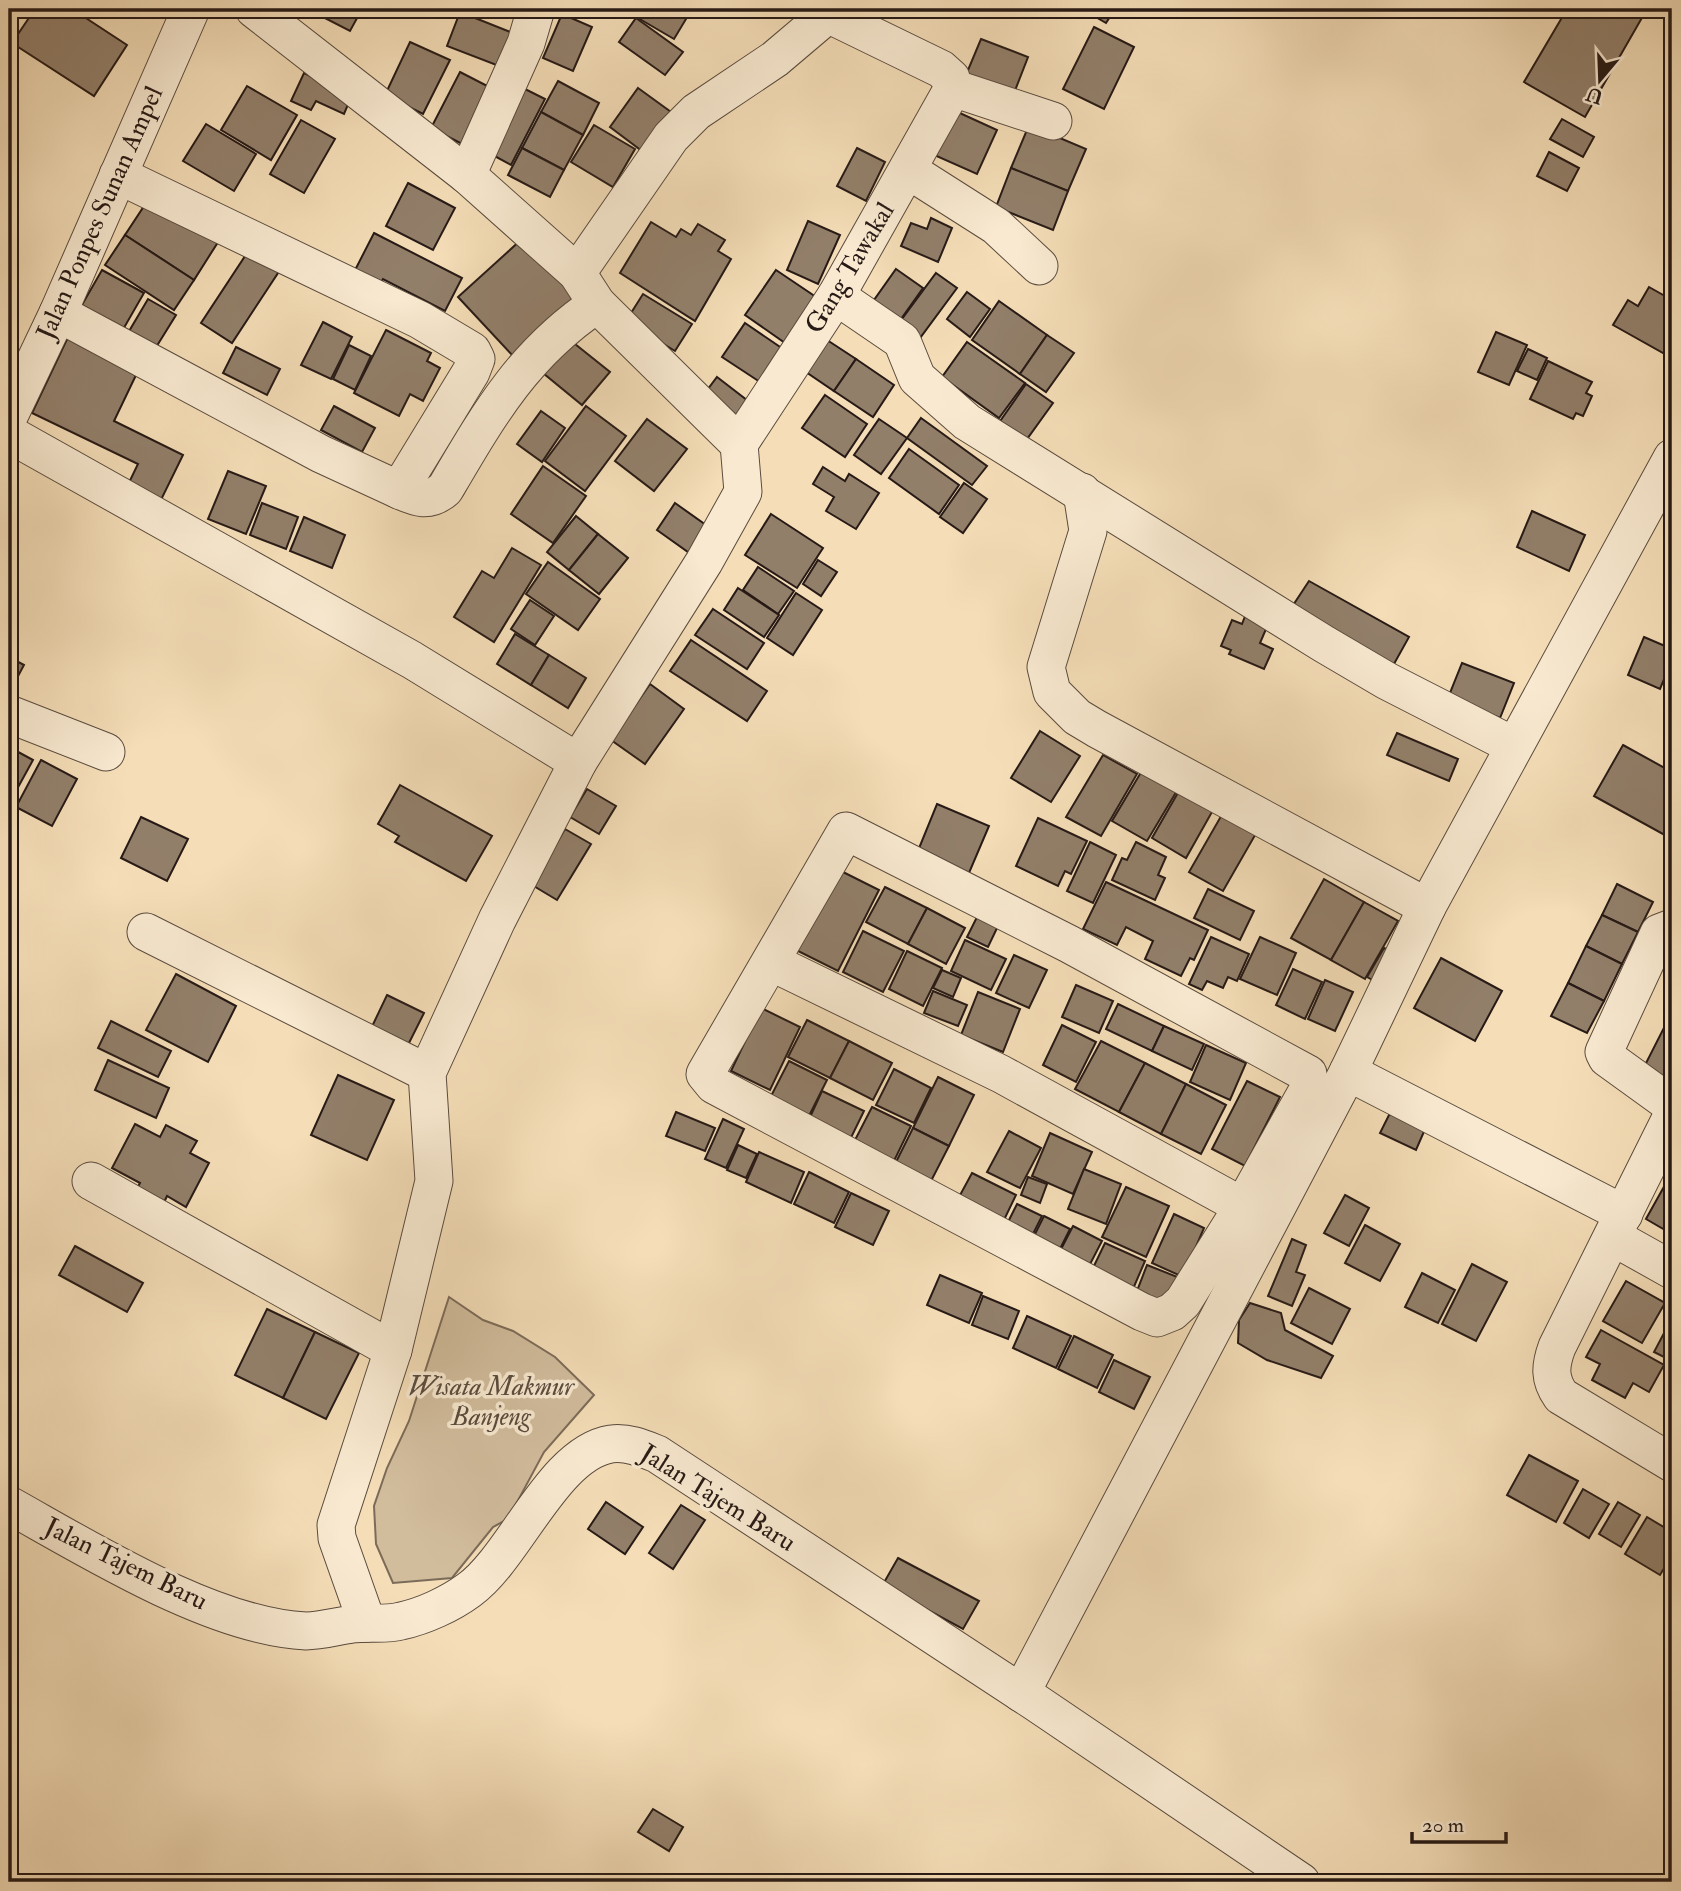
<svg xmlns="http://www.w3.org/2000/svg" width="1681" height="1891" font-family="'IM FELL Double Pica',serif">
	<rect width="100%" height="100%" fill="#f4ddb7"/>
	<filter id="stains"><feTurbulence type="fractalNoise" baseFrequency=".00286" numOctaves="4"/><feColorMatrix values="0 0 0 0 .2 0 0 0 0 .09 0 0 0 0 .02 0 0 0 .5 -.17"/></filter>
	<radialGradient id="worn" r=".72"><stop offset=".6" stop-color="#630" stop-opacity="0"/><stop offset="1" stop-color="#630" stop-opacity=".3"/></radialGradient>
	<!-- green -->
	<path fill="#d1bc9c" stroke="#7c6b59" stroke-width="2" d="M449 1297 483 1320 513 1331 555 1357 594 1395 544 1452 508 1519 493 1527 452 1578 393 1583 376 1544 374 1506 387 1468 409 1421Z"/>
	<!-- building -->
	<g fill="#927f6a" stroke="#271a16" stroke-width="2">
		<path d="M35 9H72L127 45 94 96 12 43Z"/>
		<path d="M322 9H362L350 31 319 15Z"/>
		<path d="M643 9H692L674 39 638 18Z"/>
		<path d="M1082 9H1115L1106 23Z"/>
		<path d="M1567 9H1647L1585 117 1524 82Z"/>
		<path d="M460 12 513 33 499 66 447 46Z"/>
		<path d="M562 14 592 27 573 71 543 58Z"/>
		<path d="M636 18 683 52 665 75 619 42Z"/>
		<path d="M1094 27 1134 47 1104 109 1063 89Z"/>
		<path d="M981 39 1028 57 1011 101 963 82Z"/>
		<path d="M410 42 450 60 423 114 385 95Z"/>
		<path d="M460 72 497 91 468 147 431 128Z"/>
		<path d="M304 73 352 95 344 114 316 101 311 110 291 101Z"/>
		<path d="M558 81 599 103 583 135 541 112Z"/>
		<path d="M247 86 297 115 271 160 221 130Z"/>
		<path d="M523 88 545 99 511 165 489 153Z"/>
		<path d="M638 88 671 112 642 151 610 127Z"/>
		<path d="M951 109 997 130 977 174 932 154Z"/>
		<path d="M541 112 583 135 564 170 522 148Z"/>
		<path d="M1562 119 1594 137 1583 157 1550 139Z"/>
		<path d="M301 120 335 139 304 193 270 174Z"/>
		<path d="M206 124 256 154 234 191 183 161Z"/>
		<path d="M594 125 635 149 613 187 571 162Z"/>
		<path d="M1029 125 1086 149 1068 191 1011 168Z"/>
		<path d="M522 148 564 170 550 197 508 175Z"/>
		<path d="M857 148 885 162 866 201 837 186Z"/>
		<path d="M1549 152 1579 168 1567 191 1537 176Z"/>
		<path d="M1011 168 1068 191 1053 230 996 207Z"/>
		<path d="M408 183 455 208 433 250 386 226Z"/>
		<path d="M152 194 220 239 194 280 125 235Z"/>
		<path d="M931 218 952 228 938 262 901 246 911 223 927 229Z"/>
		<path d="M808 221 840 235 818 284 787 270Z"/>
		<path d="M651 222 676 237 681 229 691 235 698 224 725 240 718 251 731 259 695 321 620 273Z"/>
		<path d="M374 233 462 278 445 311 383 279 377 289 352 276Z"/>
		<path d="M125 235 194 280 174 310 105 265Z"/>
		<path d="M522 239 577 298 513 356 458 297Z"/>
		<path d="M249 250 280 270 232 343 201 323Z"/>
		<path d="M896 269 923 288 901 319 874 300Z"/>
		<path d="M102 270 144 293 121 333 79 310Z"/>
		<path d="M776 270 819 299 788 345 745 315Z"/>
		<path d="M936 273 957 288 920 338 899 323Z"/>
		<path d="M1649 287 1672 300V358L1613 325 1628 300 1638 306Z"/>
		<path d="M967 292 990 309 970 337 947 319Z"/>
		<path d="M643 294 692 324 675 351 626 321Z"/>
		<path d="M148 299 176 315 155 349 128 333Z"/>
		<path d="M999 301 1047 335 1020 374 972 340Z"/>
		<path d="M323 322 352 337 331 379 301 365Z"/>
		<path d="M745 323 786 351 763 384 722 357Z"/>
		<path d="M386 330 431 353 427 361 440 368 423 401 410 394 399 416 354 393Z"/>
		<path d="M1496 332 1527 345 1509 385 1478 372Z"/>
		<path d="M1047 335 1074 353 1046 392 1020 374Z"/>
		<path d="M68 337 138 371 114 421 183 455 155 512 122 497 138 464 32 413Z"/>
		<path d="M824 338 856 359 834 391 803 370Z"/>
		<path d="M570 340 610 372 582 405 543 373Z"/>
		<path d="M967 342 1025 383 999 418 942 377Z"/>
		<path d="M349 345 371 356 355 390 333 379Z"/>
		<path d="M236 347 280 369 267 395 223 373Z"/>
		<path d="M1528 349 1547 358 1537 380 1517 371Z"/>
		<path d="M856 359 894 385 873 417 834 391Z"/>
		<path d="M1548 361 1592 382 1586 393 1592 396 1583 416 1576 413 1573 419 1530 399Z"/>
		<path d="M717 377 752 404 735 427 699 401Z"/>
		<path d="M1026 384 1053 403 1022 446 996 427Z"/>
		<path d="M825 395 867 424 845 457 802 428Z"/>
		<path d="M334 406 375 428 362 452 321 430Z"/>
		<path d="M586 406 626 436 585 491 545 461Z"/>
		<path d="M541 411 565 428 542 462 517 444Z"/>
		<path d="M921 418 987 466 972 485 907 438Z"/>
		<path d="M647 419 687 449 654 491 615 461Z"/>
		<path d="M879 419 907 438 881 474 854 455Z"/>
		<path d="M909 449 959 485 939 514 889 478Z"/>
		<path d="M543 466 586 496 553 543 511 514Z"/>
		<path d="M823 467 845 481 849 474 879 493 856 529 826 511 834 497 813 484Z"/>
		<path d="M228 471 266 486 246 534 208 519Z"/>
		<path d="M964 483 987 499 963 533 940 517Z"/>
		<path d="M262 503 298 517 286 549 250 535Z"/>
		<path d="M675 503 713 530 695 557 657 530Z"/>
		<path d="M1532 511 1585 535 1569 571 1517 547Z"/>
		<path d="M771 514 823 548 797 588 745 555Z"/>
		<path d="M576 516 598 534 569 570 547 552Z"/>
		<path d="M304 517 345 535 332 568 290 551Z"/>
		<path d="M598 534 628 558 599 594 569 570Z"/>
		<path d="M512 548 541 565 494 642 454 617 482 571 494 578Z"/>
		<path d="M818 560 837 572 821 596 803 584Z"/>
		<path d="M548 562 600 599 578 630 526 594Z"/>
		<path d="M758 567 794 591 778 614 743 590Z"/>
		<path d="M1309 581 1409 637 1389 673 1286 616Z"/>
		<path d="M738 588 779 615 764 637 724 610Z"/>
		<path d="M796 593 822 610 793 655 767 638Z"/>
		<path d="M530 600 554 616 535 645 511 629Z"/>
		<path d="M1249 606 1272 615 1260 643 1273 649 1264 669 1229 654 1231 650 1221 646 1232 620 1242 624Z"/>
		<path d="M713 609 764 643 747 669 695 635Z"/>
		<path d="M515 634 549 655 531 685 497 664Z"/>
		<path d="M1644 637 1672 649V660L1660 689 1628 675Z"/>
		<path d="M691 640 767 691 747 721 670 671Z"/>
		<path d="M549 655 586 678 568 708 531 685Z"/>
		<path d="M9 657 24 665 9 693Z"/>
		<path d="M1462 663 1514 683 1500 718 1448 698Z"/>
		<path d="M650 684 684 709 645 764 611 740Z"/>
		<path d="M1040 731 1080 756 1051 802 1011 778Z"/>
		<path d="M1397 733 1458 759 1449 781 1387 755Z"/>
		<path d="M1623 745 1672 772V839L1594 796Z"/>
		<path d="M9 747 33 760 11 800 9 798Z"/>
		<path d="M1103 755 1137 774 1101 836 1066 817Z"/>
		<path d="M41 760 77 779 52 826 16 807Z"/>
		<path d="M1143 769 1178 789 1147 841 1112 821Z"/>
		<path d="M1187 777 1221 796 1186 858 1152 838Z"/>
		<path d="M400 785 492 836 466 881 395 842 399 836 378 824Z"/>
		<path d="M587 789 616 806 599 834 570 817Z"/>
		<path d="M937 804 989 826 966 880 915 858Z"/>
		<path d="M1224 811 1258 830 1223 891 1189 872Z"/>
		<path d="M141 817 188 839 167 881 121 858Z"/>
		<path d="M1038 818 1087 841 1071 874 1065 871 1058 886 1016 866Z"/>
		<path d="M565 829 591 844 557 900 532 885Z"/>
		<path d="M1090 842 1116 855 1093 903 1067 891Z"/>
		<path d="M1136 842 1166 857 1158 875 1165 878 1155 900 1112 880 1122 858 1127 860Z"/>
		<path d="M835 868 879 890 838 971 794 949Z"/>
		<path d="M1324 879 1364 902 1331 960 1291 938Z"/>
		<path d="M1106 882 1208 930 1194 960 1190 958 1181 976 1145 959 1153 941 1126 927 1117 945 1083 929Z"/>
		<path d="M1617 884 1653 902 1638 932 1602 915Z"/>
		<path d="M885 887 927 908 908 944 866 922Z"/>
		<path d="M1208 889 1254 911 1240 940 1194 918Z"/>
		<path d="M1364 902 1398 921 1365 979 1331 960Z"/>
		<path d="M927 908 965 928 946 964 908 944Z"/>
		<path d="M1602 915 1638 932 1622 964 1586 946Z"/>
		<path d="M977 917 998 926 988 947 967 937Z"/>
		<path d="M863 931 904 951 883 992 843 972Z"/>
		<path d="M1211 937 1249 954 1237 981 1228 977 1223 988 1207 981 1202 990 1189 984Z"/>
		<path d="M1260 937 1296 953 1277 995 1240 979Z"/>
		<path d="M965 940 1006 959 991 990 951 971Z"/>
		<path d="M1586 946 1622 964 1604 1001 1568 983Z"/>
		<path d="M1384 948 1400 956 1383 986 1367 977Z"/>
		<path d="M907 951 942 968 923 1006 889 989Z"/>
		<path d="M1014 955 1047 970 1029 1008 996 993Z"/>
		<path d="M1441 958 1502 991 1475 1041 1414 1008Z"/>
		<path d="M1293 969 1322 982 1305 1019 1276 1005Z"/>
		<path d="M942 970 961 978 953 997 933 988Z"/>
		<path d="M176 974 236 1006 208 1062 146 1030Z"/>
		<path d="M1325 980 1353 992 1335 1031 1308 1019Z"/>
		<path d="M1568 983 1604 1001 1587 1033 1551 1016Z"/>
		<path d="M1076 985 1113 1001 1099 1033 1062 1017Z"/>
		<path d="M933 991 967 1005 958 1026 924 1013Z"/>
		<path d="M978 992 1020 1009 1003 1052 961 1035Z"/>
		<path d="M387 995 424 1013 404 1053 368 1035Z"/>
		<path d="M1118 1004 1164 1026 1152 1051 1106 1029Z"/>
		<path d="M761 1008 800 1027 770 1090 731 1071Z"/>
		<path d="M1672 1012V1084L1643 1069Z"/>
		<path d="M807 1020 849 1041 830 1078 788 1057Z"/>
		<path d="M111 1021 171 1051 158 1077 98 1048Z"/>
		<path d="M1062 1025 1096 1042 1076 1082 1043 1065Z"/>
		<path d="M1164 1026 1204 1044 1192 1070 1152 1051Z"/>
		<path d="M849 1041 892 1063 873 1100 830 1078Z"/>
		<path d="M1101 1041 1145 1063 1119 1112 1075 1089Z"/>
		<path d="M1206 1045 1246 1063 1230 1100 1190 1082Z"/>
		<path d="M108 1060 169 1088 156 1118 95 1090Z"/>
		<path d="M789 1061 827 1080 808 1118 770 1098Z"/>
		<path d="M1145 1063 1186 1084 1161 1134 1119 1112Z"/>
		<path d="M894 1069 931 1088 914 1123 876 1105Z"/>
		<path d="M338 1075 394 1100 367 1160 311 1135Z"/>
		<path d="M938 1077 974 1095 949 1146 913 1128Z"/>
		<path d="M1247 1081 1280 1097 1245 1166 1212 1149Z"/>
		<path d="M1186 1084 1226 1105 1201 1154 1161 1134Z"/>
		<path d="M822 1091 864 1111 846 1148 805 1128Z"/>
		<path d="M872 1107 911 1126 894 1161 854 1142Z"/>
		<path d="M1391 1111 1426 1127 1416 1150 1380 1133Z"/>
		<path d="M676 1112 715 1128 705 1151 666 1136Z"/>
		<path d="M723 1119 744 1129 726 1168 705 1159Z"/>
		<path d="M135 1124 160 1137 166 1125 197 1141 190 1153 209 1163 186 1207 167 1196 161 1209 134 1194 140 1183 112 1168Z"/>
		<path d="M913 1128 949 1146 929 1185 893 1168Z"/>
		<path d="M1009 1131 1041 1148 1020 1188 987 1172Z"/>
		<path d="M1050 1133 1092 1152 1073 1194 1032 1176Z"/>
		<path d="M738 1145 757 1154 746 1178 727 1170Z"/>
		<path d="M759 1152 804 1172 791 1203 746 1182Z"/>
		<path d="M1084 1169 1121 1184 1106 1224 1068 1209Z"/>
		<path d="M809 1172 849 1192 834 1223 794 1204Z"/>
		<path d="M972 1173 1016 1195 1004 1220 959 1197Z"/>
		<path d="M1028 1177 1047 1184 1040 1203 1021 1195Z"/>
		<path d="M1666 1183 1672 1186V1234L1646 1219Z"/>
		<path d="M1126 1187 1169 1206 1146 1257 1102 1237Z"/>
		<path d="M851 1193 889 1211 873 1245 835 1227Z"/>
		<path d="M1345 1195 1369 1208 1349 1246 1324 1233Z"/>
		<path d="M1017 1204 1042 1216 1032 1236 1007 1224Z"/>
		<path d="M1174 1214 1204 1228 1183 1277 1152 1263Z"/>
		<path d="M1044 1216 1070 1229 1054 1261 1028 1248Z"/>
		<path d="M1365 1225 1400 1244 1380 1281 1345 1263Z"/>
		<path d="M1073 1226 1102 1241 1087 1270 1058 1255Z"/>
		<path d="M1292 1239 1306 1245 1296 1272 1305 1275 1292 1306 1268 1296Z"/>
		<path d="M1105 1243 1145 1261 1133 1289 1092 1270Z"/>
		<path d="M75 1246 143 1283 127 1312 59 1275Z"/>
		<path d="M1472 1264 1507 1282 1476 1341 1442 1324Z"/>
		<path d="M1147 1265 1185 1280 1175 1306 1137 1291Z"/>
		<path d="M1422 1273 1455 1290 1438 1323 1405 1307Z"/>
		<path d="M940 1275 982 1293 969 1323 927 1305Z"/>
		<path d="M1626 1281 1665 1303 1642 1343 1603 1321Z"/>
		<path d="M1309 1288 1350 1309 1332 1344 1291 1323Z"/>
		<path d="M983 1296 1019 1311 1008 1339 972 1325Z"/>
		<path d="M1250 1303 1281 1313 1285 1330 1333 1356 1321 1378 1267 1360 1238 1343 1239 1320Z"/>
		<path d="M267 1309 315 1332 283 1398 235 1375Z"/>
		<path d="M1027 1316 1071 1336 1056 1368 1013 1348Z"/>
		<path d="M1672 1318V1361L1654 1352Z"/>
		<path d="M1601 1330 1664 1365 1649 1392 1633 1383 1625 1398 1592 1380 1600 1364 1586 1357Z"/>
		<path d="M315 1332 359 1353 326 1419 283 1398Z"/>
		<path d="M1074 1336 1113 1355 1097 1388 1058 1369Z"/>
		<path d="M1114 1360 1150 1377 1134 1409 1099 1392Z"/>
		<path d="M1529 1455 1578 1481 1556 1522 1507 1495Z"/>
		<path d="M1583 1489 1609 1504 1589 1538 1564 1523Z"/>
		<path d="M606 1502 643 1527 625 1554 588 1529Z"/>
		<path d="M1618 1502 1640 1515 1621 1547 1599 1534Z"/>
		<path d="M681 1505 705 1520 673 1569 649 1553Z"/>
		<path d="M1647 1517 1672 1532V1555L1660 1575 1625 1554Z"/>
		<path d="M898 1558 979 1601 963 1629 913 1602 878 1593Z"/>
		<path d="M653 1809 683 1827 669 1851 638 1832Z"/>
	</g>
	<g fill="none" stroke-linecap="round" stroke-linejoin="round">
		<defs>
			<g id="street">
				<path d="M254 9 467 175 577 273 597 304 739 444 743 492 704 562 578 762 497 920 427 1073 434 1181 393 1350 336 1525 337 1538 367 1623"/>
				<path d="M830 15 941 69 951 78 953 88"/>
				<path d="M953 88 1053 121"/>
				<path d="M908 170 996 226 1039 266"/>
				<path d="M467 175 526 43 536 9"/>
				<path d="M577 273 671 137 696 112 775 59 834 9"/>
				<path d="M836 296 902 341 917 378 967 422 1324 644 1387 681 1514 746"/>
				<path d="M58 313 321 454 399 490 471 372 476 359 472 351 420 320 118 175"/>
				<path d="M9 416 58 313 191 9"/>
				<path d="M9 434 412 660 578 762"/>
				<path d="M739 444 836 296 953 88"/>
				<path d="M399 490C417 498 429 503 445 489 489 414 523 354 597 304"/>
				<path d="M1082 492 1088 531 1046 667 1052 692 1077 717 1097 729 1427 907"/>
				<path d="M9 714 106 752"/>
				<path d="M846 831 1069 944 1308 1074 1309 1088 1243 1206 1183 1302 1172 1312 1157 1318 1142 1312 714 1085 705 1074Z"/>
				<path d="M1672 928 1659 933 1604 1052 1607 1058 1672 1105"/>
				<path d="M146 932 427 1073"/>
				<path d="M771 962 1001 1074 1264 1218"/>
				<path d="M1348 1072 1624 1214"/>
				<path d="M1672 1116 1557 1347C1550 1366 1549 1379 1561 1396L1672 1463"/>
				<path d="M91 1181 393 1350"/>
				<path d="M1613 1237 1672 1270"/>
				<path d="M9 1505C90 1550 213 1627 306 1631 321 1631 338 1626 353 1624 369 1622 386 1625 401 1621 424 1616 450 1604 469 1590 515 1557 553 1453 611 1444 628 1442 642 1448 657 1454L1035 1702 1301 1882"/>
				<path d="M1021 1693 1348 1072 1427 907 1672 458"/>
			</g>
		</defs>
		<!-- street casing -->
		<use href="#street" stroke="#5a4b3e" stroke-width="39"/>
		<!-- street -->
		<use href="#street" stroke="#f8e9d0" stroke-width="37"/>
	</g>
	<g text-anchor="middle" dominant-baseline="central" stroke-width="7" stroke-linejoin="round" paint-order="stroke">
		<!-- street labels -->
		<g font-size="26" fill="#271a16" stroke="#f8e9d0">
			<text transform="translate(100 213) rotate(-66)">Jalan Ponpes Sunan Ampel</text>
			<text transform="translate(850 268) rotate(-59)">Gang Tawakal</text>
			<text transform="translate(718 1498) rotate(32)">Jalan Tajem Baru</text>
			<text transform="translate(126 1564) rotate(26)">Jalan Tajem Baru</text>
		</g>
		<!-- park labels -->
		<g font-size="26" font-style="italic" fill="#5a4b3e" stroke="#f8e9d0">
			<text x="491" y="1387">Wisata Makmur<tspan x="491" dy="30">Banjeng</tspan></text>
		</g>
	</g>
	<!-- margin -->
	<rect width="1681" height="1891" fill="none" stroke="#f4ddb7" stroke-width="35"/>
	<rect x="10" y="10" width="1660" height="1870" fill="none" stroke="#271a16" stroke-width="3.5"/>
	<rect x="18" y="18" width="1646" height="1856" fill="none" stroke="#271a16" stroke-width="2"/>
	<!-- north arrow -->
	<g transform="translate(1600 80) rotate(199)" stroke="#f8e9d0" stroke-width="5" paint-order="stroke">
	<path d="M0-5L12 26L0 18L-12 26Z" fill="#271a16"/>
	<text y="-10" font-size="19" font-weight="bold" text-anchor="middle" fill="#271a16">U</text>
	</g>
	<!-- scale -->
	<path d="M1412 1832v10h94v-10" fill="none" stroke="#271a16" stroke-width="3.5"/>
	<text x="1422" y="1832" font-size="21" fill="#271a16" stroke="#f8e9d0" stroke-width="5" paint-order="stroke">20 m</text>
	<rect width="100%" height="100%" filter="url(#stains)"/>
	<rect width="100%" height="100%" fill="url(#worn)"/>
</svg>
